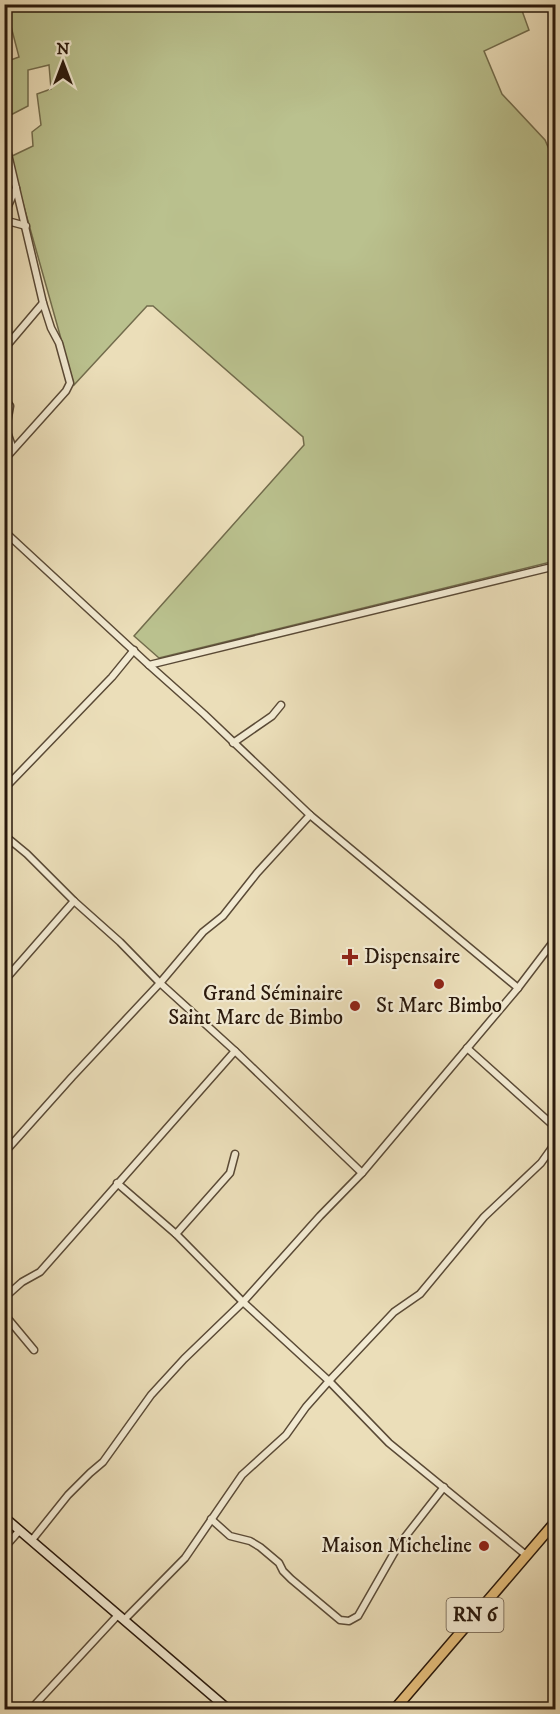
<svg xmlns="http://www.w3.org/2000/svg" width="560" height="1714" font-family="'IM FELL DW Pica',serif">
	<rect width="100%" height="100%" fill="#ebdeb9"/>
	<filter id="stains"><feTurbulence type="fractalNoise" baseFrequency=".00333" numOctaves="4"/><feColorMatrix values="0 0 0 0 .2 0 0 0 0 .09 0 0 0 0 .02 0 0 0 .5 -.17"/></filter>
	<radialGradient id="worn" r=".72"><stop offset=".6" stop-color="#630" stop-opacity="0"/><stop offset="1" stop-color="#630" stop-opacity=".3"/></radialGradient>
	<!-- green -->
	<path fill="#bac18e" stroke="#726c4c" stroke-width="1.5" d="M30 5H520L529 30 484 51 502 94 545 140 555 163V561L159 658 134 636 304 445 303 437 153 306H147L74 385 10 157 33 146 32 132 41 125 37 94 51 89 49 65 28 70V106L5 118V62L19 57 7 11Z"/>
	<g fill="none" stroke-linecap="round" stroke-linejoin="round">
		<defs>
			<g id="street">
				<path d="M4 8 19 4"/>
				<path d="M4 137 43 303 51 328 59 343 70 383 66 391 4 460"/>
				<path d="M4 215 16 188"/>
				<path d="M4 220 26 226"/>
				<path d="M4 349 43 303"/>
				<path d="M4 398 10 406 6 429 13 449"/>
				<path d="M4 531 149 665 204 714 310 815 518 988"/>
				<path d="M149 665 556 566"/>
				<path d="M233 743 272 716 281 705"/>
				<path d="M4 789 112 677 134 650"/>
				<path d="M4 835 27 854 74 901 120 942 160 983 235 1051 362 1173"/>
				<path d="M4 981 74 901"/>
				<path d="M467 1048 556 1128"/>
				<path d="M4 1153 72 1077 160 983 203 932 223 916 257 873 310 815"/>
				<path d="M117 1183 176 1234 243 1302 329 1381 389 1443 526 1555"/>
				<path d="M176 1234 230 1173 235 1154"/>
				<path d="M4 1298 22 1282 40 1272 235 1051"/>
				<path d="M4 1314 34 1350"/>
				<path d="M211 1519 230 1536 250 1541 260 1547 279 1563 283 1571 291 1579 340 1620 349 1621 358 1616 398 1546 444 1487"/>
				<path d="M32 1540 68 1495 90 1473 103 1462 151 1395 184 1359 243 1302 320 1216 362 1173 518 988 556 938"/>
				<path d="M4 1548 20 1530"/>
				<path d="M124 1620 185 1558 242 1475 286 1435 306 1407 329 1381 394 1312 420 1294 484 1217 541 1163 556 1142"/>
				<path d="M30 1710 118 1615"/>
			</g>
			<path id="secondary" d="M4 1517 229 1710"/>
			<path id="primary" d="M394 1710 556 1521"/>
		</defs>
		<!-- street casing -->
		<use href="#street" stroke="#5a4a36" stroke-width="9"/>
		<!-- secondary casing -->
		<use href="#secondary" stroke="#29180b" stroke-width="11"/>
		<!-- primary casing -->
		<use href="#primary" stroke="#29180b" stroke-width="12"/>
		<!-- street -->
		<use href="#street" stroke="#f2ead2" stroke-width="6"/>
		<!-- secondary -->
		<use href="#secondary" stroke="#f2ead2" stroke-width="8"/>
		<!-- primary -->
		<use href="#primary" stroke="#e6bf7c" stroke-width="9"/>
	</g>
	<!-- markers -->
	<g fill="#8f2418" stroke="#f2ead2" stroke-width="2">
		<path d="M347 948h6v6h6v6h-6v6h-6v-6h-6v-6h6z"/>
		<circle cx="439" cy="984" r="6"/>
		<circle cx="355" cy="1006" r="6"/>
		<circle cx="484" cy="1546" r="6"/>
	</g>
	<g text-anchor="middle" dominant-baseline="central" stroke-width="4.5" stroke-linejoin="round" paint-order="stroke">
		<!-- shield labels -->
		<rect fill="#f2ead2" stroke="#655747" stroke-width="1.5" x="446.5" y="1598" width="57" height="34" rx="4.5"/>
		<g font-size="20" font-weight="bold" fill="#29180b">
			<text x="475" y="1615">RN 6</text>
		</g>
		<!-- poi labels -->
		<g font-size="21" fill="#29180b" stroke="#f2ead2" text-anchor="end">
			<text x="364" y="957" text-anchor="start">Dispensaire</text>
			<text x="343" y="994">Grand Séminaire<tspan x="343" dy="24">Saint Marc de Bimbo</tspan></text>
			<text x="439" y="1006" text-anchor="middle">St Marc Bimbo</text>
			<text x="472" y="1546">Maison Micheline</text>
		</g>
	</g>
	<!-- margin -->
	<rect width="560" height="1714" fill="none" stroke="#ebdeb9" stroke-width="24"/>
	<rect x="6" y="6" width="548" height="1702" fill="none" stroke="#29180b" stroke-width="3"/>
	<rect x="12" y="12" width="536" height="1690" fill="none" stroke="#29180b" stroke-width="1.5"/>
	<!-- north arrow -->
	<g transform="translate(63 63)" stroke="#f2ead2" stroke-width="4.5" paint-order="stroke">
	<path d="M0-4.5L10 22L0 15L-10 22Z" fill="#29180b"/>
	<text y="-9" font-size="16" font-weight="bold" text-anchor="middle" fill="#29180b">N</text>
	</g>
	<rect width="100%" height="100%" filter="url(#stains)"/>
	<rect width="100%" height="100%" fill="url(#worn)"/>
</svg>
